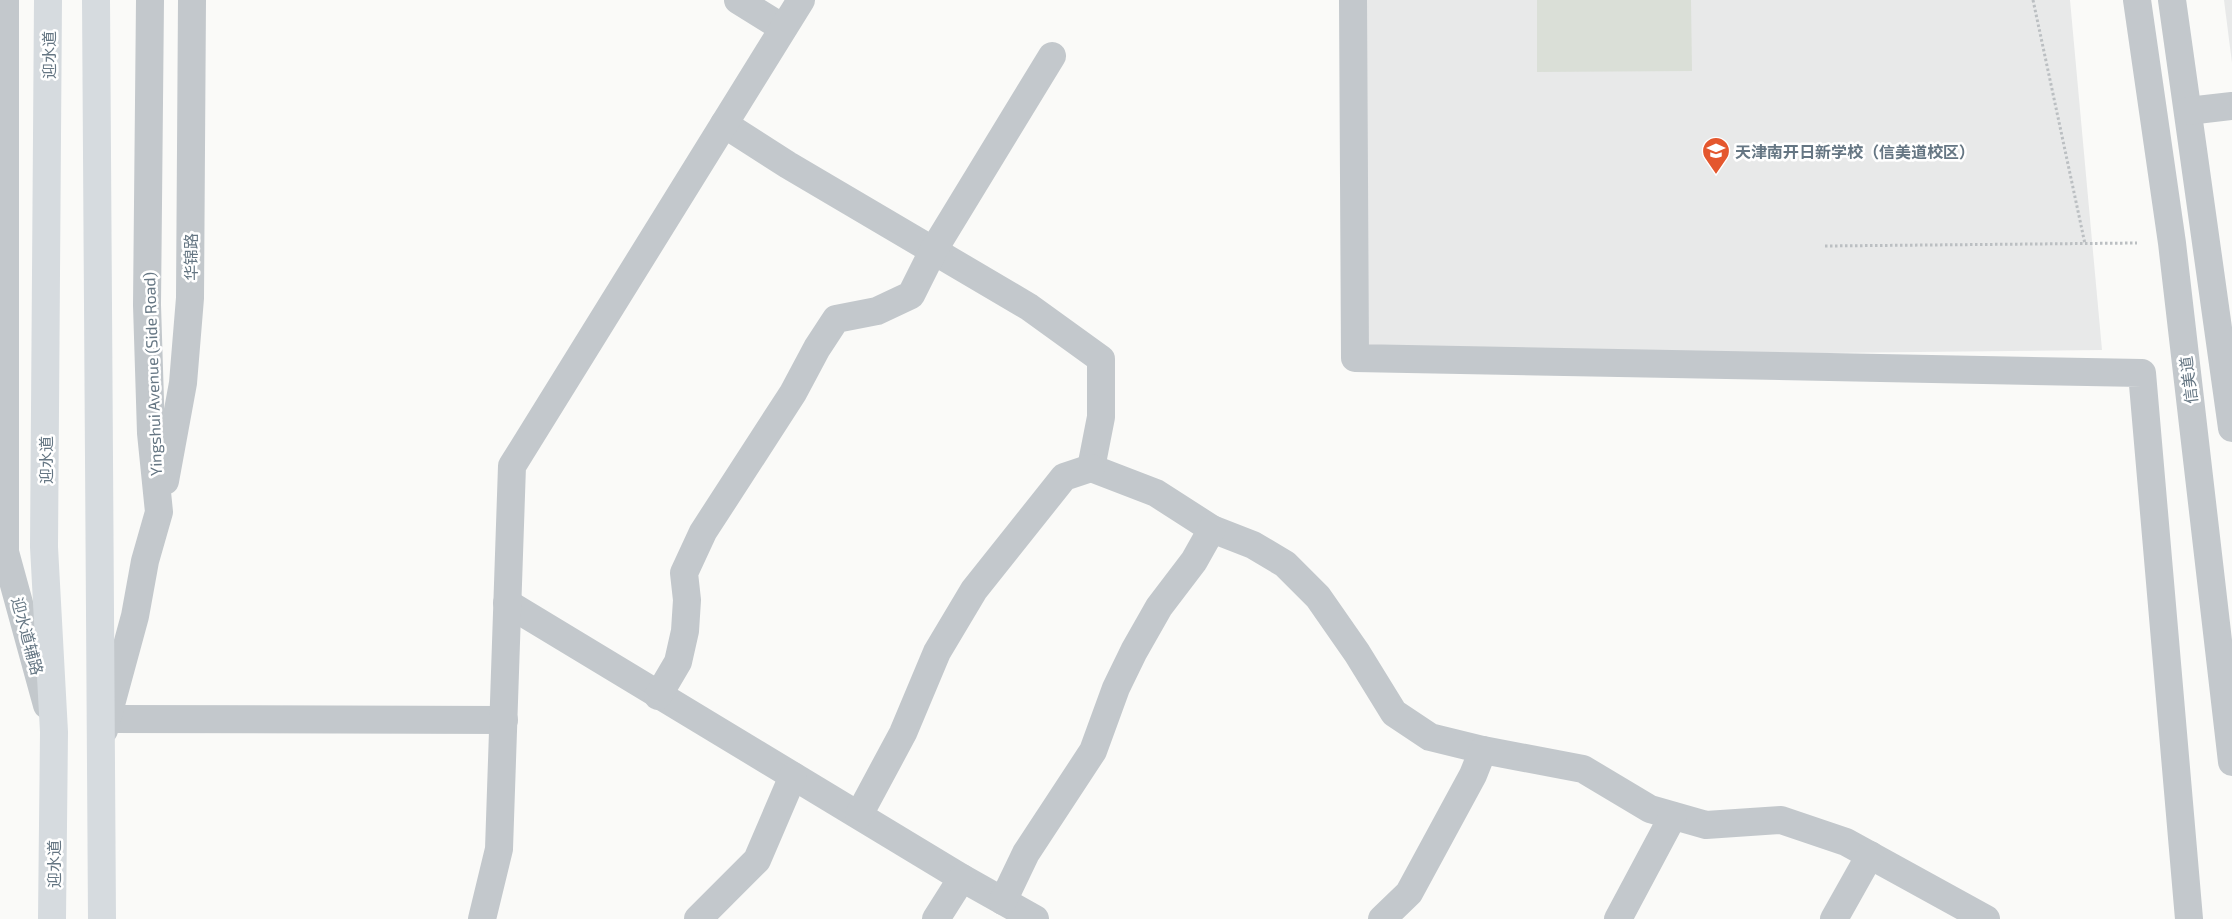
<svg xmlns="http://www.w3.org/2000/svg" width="2232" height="919" font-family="'Exo 2','Noto Sans SC',sans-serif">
	<rect width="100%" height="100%" fill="#fafaf8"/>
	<!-- built -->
	<g fill="#e8e9e9">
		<path d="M1349 0H2070L2102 350 1355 358Z"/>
		<path d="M2224 0H2232V63Z"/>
	</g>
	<!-- pitch -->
	<path fill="#dadfd7" d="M1537 0H1691L1692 71 1537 72Z"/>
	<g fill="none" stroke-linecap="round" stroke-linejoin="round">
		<!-- path -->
		<g stroke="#bbbfc2" stroke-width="3" stroke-dasharray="2.5 2.5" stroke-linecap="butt">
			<path d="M2033 0 2085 244"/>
			<path d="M1825 246 2137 243"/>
		</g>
		<!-- minor -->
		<g stroke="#c3c8cc" stroke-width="28">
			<path d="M5 0V552L47 705"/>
			<path d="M738 0 783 28"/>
			<path d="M1353 0 1355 358 2142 373 2189 919"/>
			<path d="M2137 0 2172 243 2232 762"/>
			<path d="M2172 0 2232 428"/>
			<path d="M2188 111 2232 106"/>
			<path d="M724 124 788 165 1029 307 1101 359V417L1091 468 1156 493 1212 529 1253 545 1285 564 1318 597 1357 653 1394 713 1430 737 1483 750"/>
			<path d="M165 481 183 383 190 298 192 0"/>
			<path d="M507 603 962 878 1035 919"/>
			<path d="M658 696 678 662 685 631 687 600 684 573 703 532 793 393 817 348 836 319 877 311 911 295 933 251 1052 56"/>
			<path d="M108 719 504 720"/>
			<path d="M104 730 135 616 145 561 159 512 151 433 147 305 150 0"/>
			<path d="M859 815 903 733 937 652 974 590 1064 477 1091 468"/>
			<path d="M1003 901 1026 853 1093 751 1116 688 1134 651 1159 607 1194 561 1212 529"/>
			<path d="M482 919 499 849 512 466 801 0"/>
			<path d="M698 919 757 860 793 776"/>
			<path d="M936 919 962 878"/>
			<path d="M1382 919 1409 893 1473 775 1483 750 1583 769 1650 809 1706 825 1781 820 1846 842 1986 919"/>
			<path d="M1618 919 1673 816"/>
			<path d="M1834 919 1870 855"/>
		</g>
		<!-- major -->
		<g stroke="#d6dbdf" stroke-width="28">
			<path d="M48 0 44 547 54 732 52 919"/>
			<path d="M96 0 102 919"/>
		</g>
	</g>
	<!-- icons -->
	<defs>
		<symbol id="school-pin" viewBox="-11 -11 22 30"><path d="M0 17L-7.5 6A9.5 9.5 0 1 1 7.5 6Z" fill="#e4572e" stroke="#fff"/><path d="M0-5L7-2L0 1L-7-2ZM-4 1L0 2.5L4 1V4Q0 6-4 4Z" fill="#fff"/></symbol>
	</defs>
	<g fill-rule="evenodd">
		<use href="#school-pin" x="1700" y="135" width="32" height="43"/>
	</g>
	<g text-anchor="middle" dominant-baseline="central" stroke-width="5" stroke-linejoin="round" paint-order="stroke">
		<!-- street labels -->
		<g font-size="16" fill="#657683" stroke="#fff">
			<text transform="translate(48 55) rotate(-90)">迎水道</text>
			<text transform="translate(190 257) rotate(-90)">华锦路</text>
			<text transform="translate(152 374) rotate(-92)">Yingshui Avenue (Side Road)</text>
			<text transform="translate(2188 380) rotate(-97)">信美道</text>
			<text transform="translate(45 460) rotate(-90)">迎水道</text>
			<text transform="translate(28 636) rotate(75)">迎水道辅路</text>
			<text transform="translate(53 864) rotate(-90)">迎水道</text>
		</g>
		<!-- poi labels -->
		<g font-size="16" font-weight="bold" fill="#657683" stroke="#fff" text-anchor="start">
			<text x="1735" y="151">天津南开日新学校（信美道校区）</text>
		</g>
	</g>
</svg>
